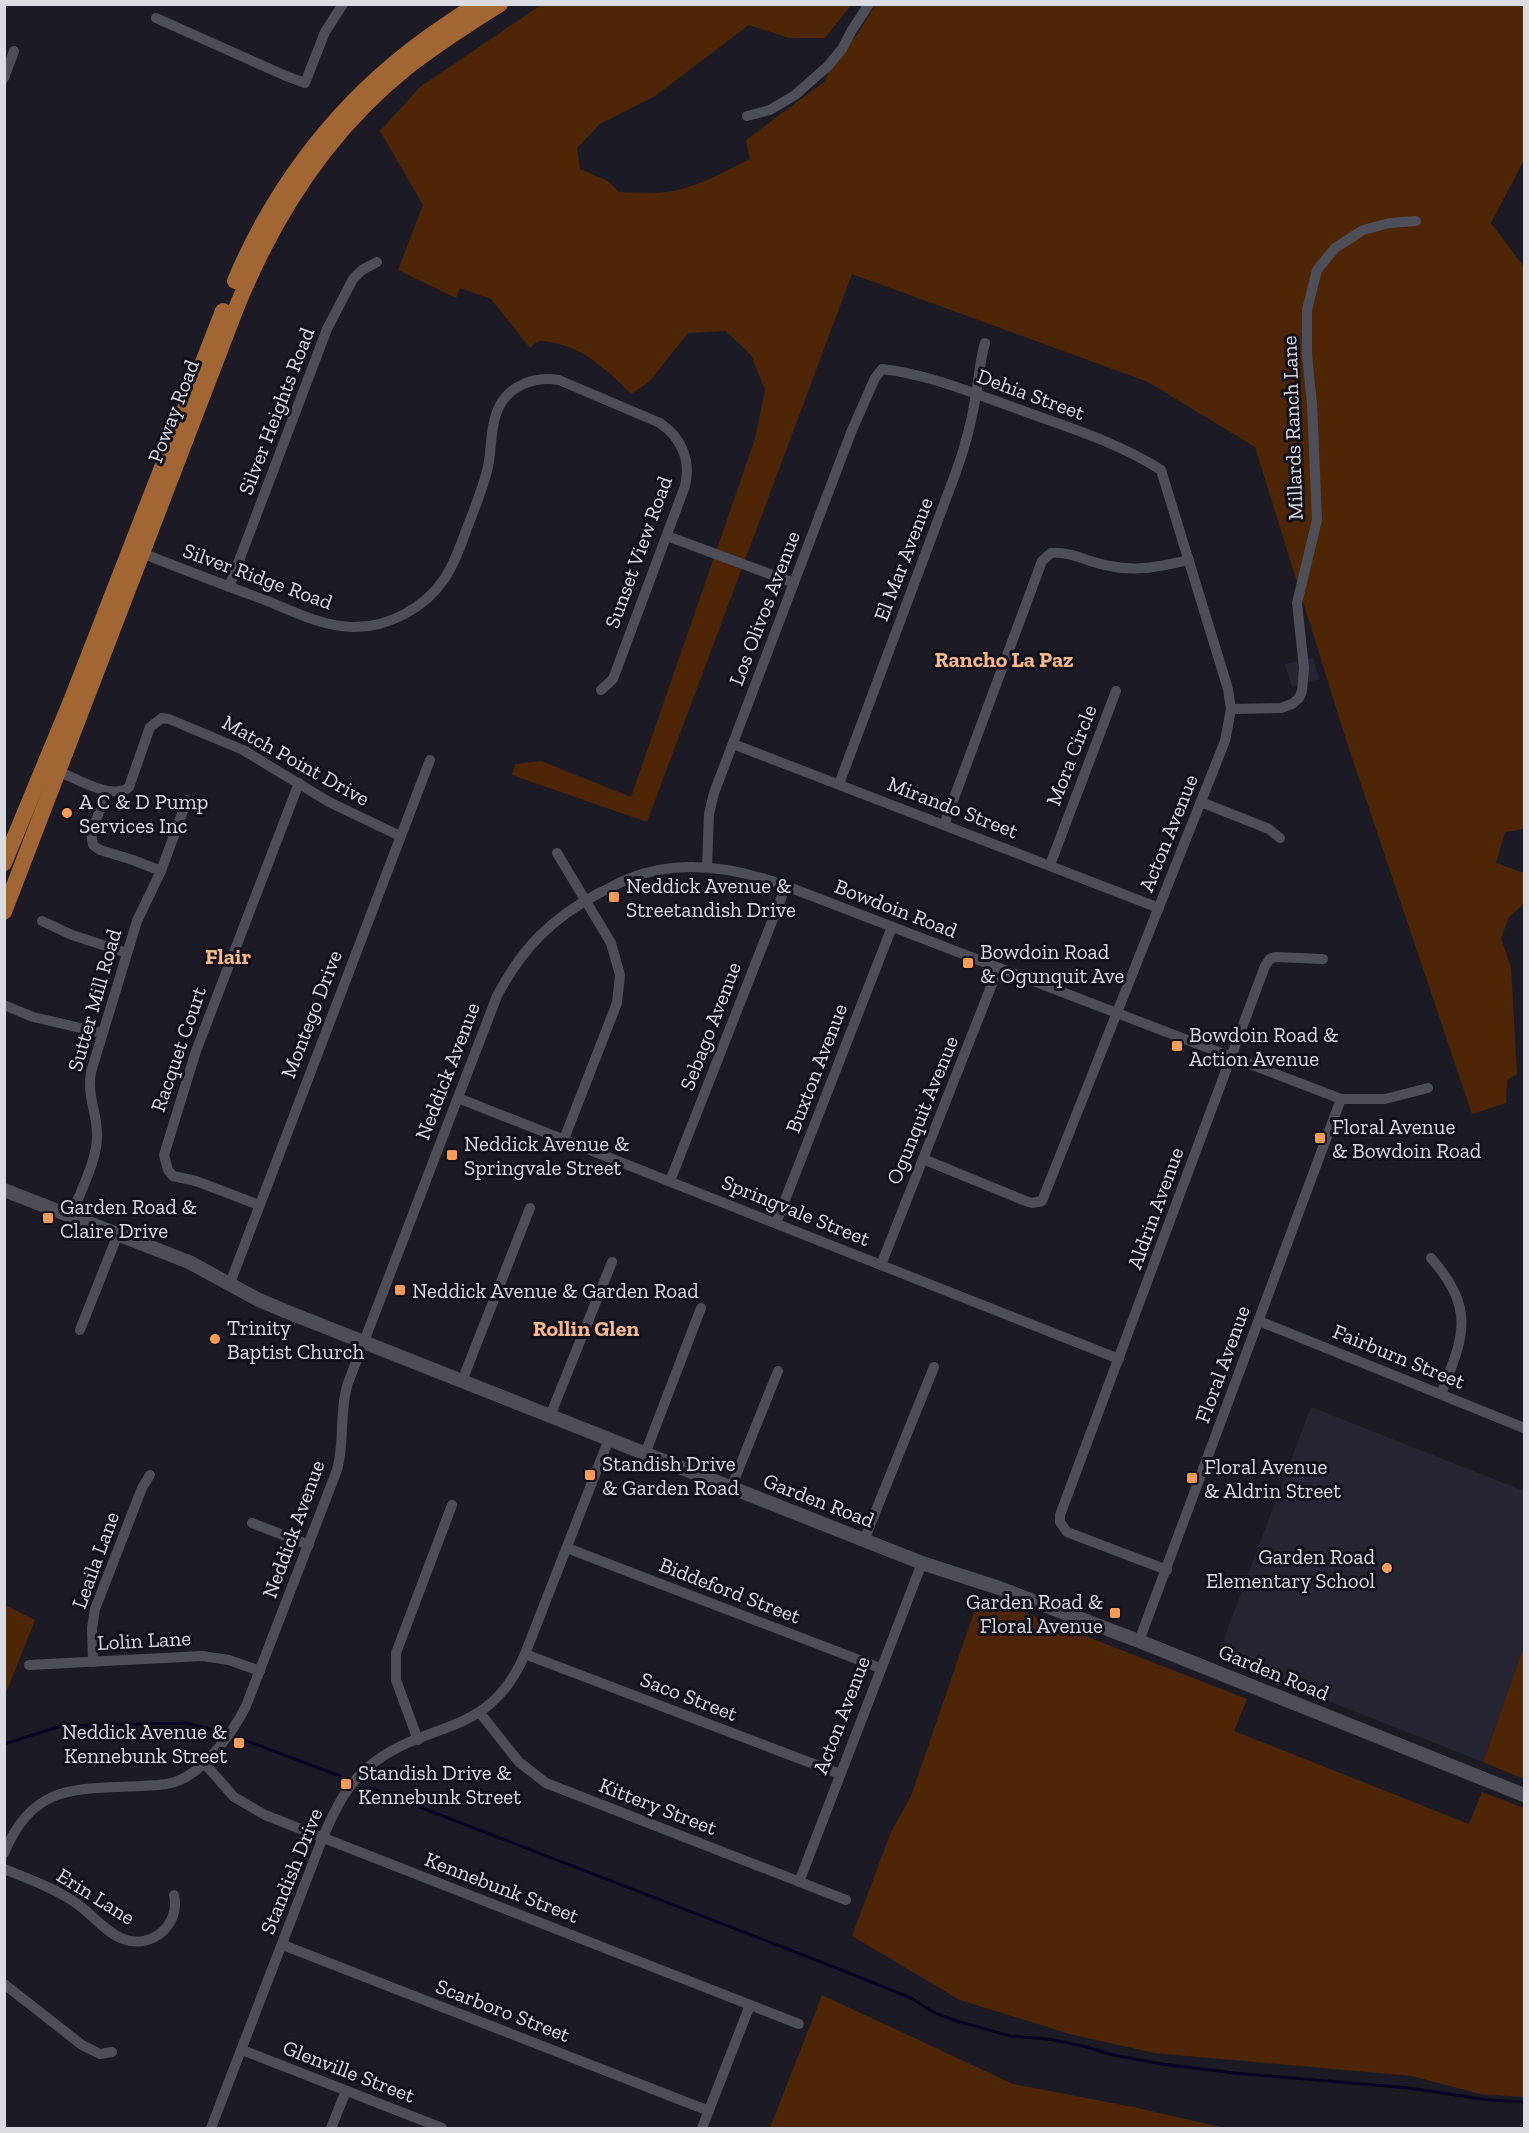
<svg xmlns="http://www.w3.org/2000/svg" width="1529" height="2133" font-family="'Zilla Slab',serif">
	<rect width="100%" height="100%" fill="#1c1b25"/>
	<!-- built -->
	<g fill="#252534">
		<path d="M1313 658 1319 679 1292 687 1285 664Z"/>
		<path d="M1311 1407 1524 1491V1646L1483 1762 1217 1657Z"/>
	</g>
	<!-- green -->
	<g fill="#4e2605">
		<path d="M541 5H851L825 38H789L749 25 655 96 600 124 577 148 580 169 608 181 619 192C635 192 651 194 667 192 696 188 724 172 750 159L746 140 824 82 835 59 857 35 875 5H1524V160L1491 223 1524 267V829L1505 832 1496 863 1524 873V904L1509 917 1501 938 1511 968 1517 1074 1507 1080 1506 1103 1472 1114 1348 746 1255 447 1148 382 852 274 647 822 512 775 515 764 541 761 631 797 755 439 765 390 751 355 726 331 688 333 650 381 631 394C609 372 587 350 555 343 544 341 538 338 530 348L491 299 460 288 456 298 398 270 423 205 380 131 420 87Z"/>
		<path d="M980 1595 1247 1699 1234 1731 1469 1824 1482 1792 1524 1808V2097L1480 2094 1412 2076 1154 2053 1070 2034 960 2000 852 1936 891 1832 911 1796Z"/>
		<path d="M5 1605 35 1620 5 1695Z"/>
		<path d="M1524 1646V1779L1483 1762Z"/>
		<path d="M822 1995 1013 2084 1133 2107 1225 2128H770Z"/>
	</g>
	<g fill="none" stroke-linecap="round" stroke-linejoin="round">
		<!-- stream -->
		<g stroke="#080023" stroke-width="3">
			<path d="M242 1739 340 1776"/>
			<path d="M4 1744 61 1726 186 1723 214 1730"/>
			<path d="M368 1787 834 1967 911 1998 935 2013 957 2021 1010 2036 1049 2039 1087 2047 1113 2055 1162 2064 1234 2073 1409 2088 1489 2100 1524 2102"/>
		</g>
		<!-- street -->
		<g stroke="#4e4e59" stroke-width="10">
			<path d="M156 18 286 76 305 83 325 32 343 4"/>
			<path d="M4 78 14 51"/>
			<path d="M747 116 770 110 795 95 828 66 842 49 852 30 869 4"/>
			<path d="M667 536 794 583"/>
			<path d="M142 553C184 570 227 586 270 602 296 613 323 626 352 627 388 628 425 608 445 578 455 562 461 545 467 528 475 508 483 488 488 467 492 447 490 424 500 405 512 384 536 376 559 380L660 423C682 438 691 461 685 486L613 679 601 690"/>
			<path d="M229 587 327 329 353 279 362 270 377 262"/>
			<path d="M1231 709 1281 708 1292 704 1299 698 1302 691 1304 668 1297 603 1317 520 1312 404 1307 355V310L1317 270 1335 248 1363 230 1390 223 1416 221"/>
			<path d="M733 744 1159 908"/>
			<path d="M53 769C72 776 113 802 129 787L150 727 162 718 169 719 243 750 329 802 400 836"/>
			<path d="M839 784 956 472C965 447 972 421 976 394 979 377 980 360 985 343"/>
			<path d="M107 792 91 833 93 845 100 850 133 860 161 871"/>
			<path d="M1201 802 1269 829 1280 838"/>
			<path d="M944 825 1042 561 1051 553C1071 551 1090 563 1110 566 1138 572 1162 566 1189 560"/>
			<path d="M557 853 611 943 620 975 617 1003 564 1139"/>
			<path d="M1050 865 1116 691"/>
			<path d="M707 867 709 814 714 793 852 430 875 378 882 369C928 374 975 394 1018 409 1066 427 1118 442 1161 470L1228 689 1231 709 1225 741 1042 1201 1032 1203 1023 1200 923 1159"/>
			<path d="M42 921 72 935 127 953"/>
			<path d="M4 1005 33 1017 102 1033"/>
			<path d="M458 1098 1119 1359"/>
			<path d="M670 1181 786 886"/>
			<path d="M259 1205 196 1181 173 1176 168 1170 164 1155 196 1051 299 783"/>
			<path d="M71 1216C80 1192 99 1157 97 1132 96 1110 87 1095 91 1072L137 921 161 871 187 800"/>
			<path d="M776 1223 892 927"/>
			<path d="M1431 1258C1476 1310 1464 1336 1441 1394"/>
			<path d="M881 1265 998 969"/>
			<path d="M230 1283 430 760"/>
			<path d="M1259 1321 1524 1428"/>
			<path d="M80 1330 118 1234"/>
			<path d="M462 1381 530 1208"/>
			<path d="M550 1416 612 1262"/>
			<path d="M645 1454 701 1308"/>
			<path d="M731 1488 778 1371"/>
			<path d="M252 1523 309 1545"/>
			<path d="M864 1540 934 1367"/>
			<path d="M567 1548 880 1668"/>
			<path d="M1167 1570 1067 1532 1060 1522V1515L1265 966 1270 959 1275 957 1323 959"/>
			<path d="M1139 1641 1341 1099"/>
			<path d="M525 1654 840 1774"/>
			<path d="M93 1662 92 1628 95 1609 142 1488 150 1475"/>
			<path d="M29 1665 202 1656 229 1660 260 1671"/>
			<path d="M480 1713 519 1762 546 1783 846 1900"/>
			<path d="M418 1740 396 1680V1653L452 1505"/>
			<path d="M205 1764 234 1797 265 1815 799 2024"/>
			<path d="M4 1853C33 1784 74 1789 140 1786 153 1785 168 1786 180 1780 207 1768 233 1732 246 1706L337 1470C345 1442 339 1411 348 1383L497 996C522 948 552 918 599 893 609 889 618 883 628 879 679 858 737 868 786 886L1341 1099H1385L1428 1088"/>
			<path d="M4 1869C29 1879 54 1888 76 1903 92 1914 105 1932 123 1939 152 1950 181 1924 174 1895"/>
			<path d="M799 1882 922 1563"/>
			<path d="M283 1945 709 2111"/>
			<path d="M4 1984 82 2045 100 2054 112 2052"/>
			<path d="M242 2050 442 2128"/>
			<path d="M211 2128 323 1837C334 1812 345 1787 367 1768 425 1718 488 1741 525 1654L609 1439"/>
			<path d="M331 2128 346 2091"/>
			<path d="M702 2128 750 2005"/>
		</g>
		<!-- secondary -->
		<path stroke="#4e4e59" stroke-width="14" d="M4 1190 189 1262 259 1300 285 1311 922 1563 999 1588 1139 1641 1524 1795"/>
		<!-- primary -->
		<g stroke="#a26534" stroke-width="16">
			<path d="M235 281C272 193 330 114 406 54 428 36 453 20 477 4"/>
			<path d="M4 863 71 701 223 311"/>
			<path d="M4 912 237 306C274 215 328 131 405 69 435 45 467 25 500 4"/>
		</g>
	</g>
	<!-- markers -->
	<g fill="#fd9c56" stroke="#13121c" stroke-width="2">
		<circle cx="67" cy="813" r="6"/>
		<rect x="608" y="891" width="12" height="12" rx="3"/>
		<rect x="962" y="957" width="12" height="12" rx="3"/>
		<rect x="1171" y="1040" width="12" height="12" rx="3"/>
		<rect x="1314" y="1132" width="12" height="12" rx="3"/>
		<rect x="446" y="1149" width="12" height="12" rx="3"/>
		<rect x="42" y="1212" width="12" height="12" rx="3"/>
		<rect x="394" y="1284" width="12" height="12" rx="3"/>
		<circle cx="215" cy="1339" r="6"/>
		<rect x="584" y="1469" width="12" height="12" rx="3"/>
		<rect x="1186" y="1472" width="12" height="12" rx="3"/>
		<circle cx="1387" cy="1568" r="6"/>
		<rect x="1109" y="1607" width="12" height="12" rx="3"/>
		<rect x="233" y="1737" width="12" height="12" rx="3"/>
		<rect x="340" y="1778" width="12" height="12" rx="3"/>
	</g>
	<g text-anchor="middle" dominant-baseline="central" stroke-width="6" stroke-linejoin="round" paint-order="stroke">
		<!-- street labels -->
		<g font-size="21" fill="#dbdbe2" stroke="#13121c">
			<text transform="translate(1031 394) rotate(20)">Dehia Street</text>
			<text transform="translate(173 411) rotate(-69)">Poway Road</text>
			<text transform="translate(276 411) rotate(-69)">Silver Heights Road</text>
			<text transform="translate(1292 428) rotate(-92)">Millards Ranch Lane</text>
			<text transform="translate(638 552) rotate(-70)">Sunset View Road</text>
			<text transform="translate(903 559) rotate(-69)">El Mar Avenue</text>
			<text transform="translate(258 576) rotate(20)">Silver Ridge Road</text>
			<text transform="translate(764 608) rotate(-69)">Los Olivos Avenue</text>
			<text transform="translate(1071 755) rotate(-69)">Mora Circle</text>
			<text transform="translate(296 760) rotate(29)">Match Point Drive</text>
			<text transform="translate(953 807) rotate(21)">Mirando Street</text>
			<text transform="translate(1168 833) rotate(-68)">Acton Avenue</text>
			<text transform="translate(896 908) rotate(21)">Bowdoin Road</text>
			<text transform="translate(94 1000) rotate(-74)">Sutter Mill Road</text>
			<text transform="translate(311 1014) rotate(-69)">Montego Drive</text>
			<text transform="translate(710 1026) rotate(-69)">Sebago Avenue</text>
			<text transform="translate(178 1049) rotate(-71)">Racquet Court</text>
			<text transform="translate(816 1068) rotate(-69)">Buxton Avenue</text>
			<text transform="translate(447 1071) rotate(-69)">Neddick Avenue</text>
			<text transform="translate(922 1110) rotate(-68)">Ogunquit Avenue</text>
			<text transform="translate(1155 1208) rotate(-70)">Aldrin Avenue</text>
			<text transform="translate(796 1210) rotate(22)">Springvale Street</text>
			<text transform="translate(1399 1356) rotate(22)">Fairburn Street</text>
			<text transform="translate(1222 1364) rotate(-70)">Floral Avenue</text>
			<text transform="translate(819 1500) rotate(21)">Garden Road</text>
			<text transform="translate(293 1529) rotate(-70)">Neddick Avenue</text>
			<text transform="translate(95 1560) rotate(-70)">Leaila Lane</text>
			<text transform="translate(730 1590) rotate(21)">Biddeford Street</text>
			<text transform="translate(144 1640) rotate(-3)">Lolin Lane</text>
			<text transform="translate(1274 1672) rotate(22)">Garden Road</text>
			<text transform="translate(689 1696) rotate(21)">Saco Street</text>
			<text transform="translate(841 1715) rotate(-69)">Acton Avenue</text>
			<text transform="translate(658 1806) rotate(21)">Kittery Street</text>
			<text transform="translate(291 1871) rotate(-68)">Standish Drive</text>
			<text transform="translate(502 1887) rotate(21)">Kennebunk Street</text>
			<text transform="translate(96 1896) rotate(32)">Erin Lane</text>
			<text transform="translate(503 2010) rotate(21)">Scarboro Street</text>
			<text transform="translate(349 2071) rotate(21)">Glenville Street</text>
		</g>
		<!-- poi labels -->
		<g font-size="21" fill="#dbdbe2" stroke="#13121c" text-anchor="start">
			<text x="79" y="801">A C &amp; D Pump<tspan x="79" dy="24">Services Inc</tspan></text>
			<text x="626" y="885">Neddick Avenue &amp;<tspan x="626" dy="24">Streetandish Drive</tspan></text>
			<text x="980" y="951">Bowdoin Road<tspan x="980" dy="24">&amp; Ogunquit Ave</tspan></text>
			<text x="1189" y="1034">Bowdoin Road &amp;<tspan x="1189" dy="24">Action Avenue</tspan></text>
			<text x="1332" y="1126">Floral Avenue<tspan x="1332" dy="24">&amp; Bowdoin Road</tspan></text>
			<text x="464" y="1143">Neddick Avenue &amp;<tspan x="464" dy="24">Springvale Street</tspan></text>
			<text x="60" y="1206">Garden Road &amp;<tspan x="60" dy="24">Claire Drive</tspan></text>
			<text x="412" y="1290">Neddick Avenue &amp; Garden Road</text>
			<text x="227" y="1327">Trinity<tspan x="227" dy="24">Baptist Church</tspan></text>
			<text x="602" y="1463">Standish Drive<tspan x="602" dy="24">&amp; Garden Road</tspan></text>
			<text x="1204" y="1466">Floral Avenue<tspan x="1204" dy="24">&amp; Aldrin Street</tspan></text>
			<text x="1375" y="1556" text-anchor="end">Garden Road<tspan x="1375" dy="24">Elementary School</tspan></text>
			<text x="1103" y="1601" text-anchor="end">Garden Road &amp;<tspan x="1103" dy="24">Floral Avenue</tspan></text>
			<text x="227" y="1731" text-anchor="end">Neddick Avenue &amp;<tspan x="227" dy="24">Kennebunk Street</tspan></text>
			<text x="358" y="1772">Standish Drive &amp;<tspan x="358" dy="24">Kennebunk Street</tspan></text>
		</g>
		<!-- neighbourhood labels -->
		<g font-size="22" font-weight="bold" fill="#fdb88a" stroke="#13121c">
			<text x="1004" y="659">Rancho La Paz</text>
			<text x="228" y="956">Flair</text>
			<text x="586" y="1328">Rollin Glen</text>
		</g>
	</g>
	<!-- border -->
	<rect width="1529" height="2133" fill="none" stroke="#dbdbe2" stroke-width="12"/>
</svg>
